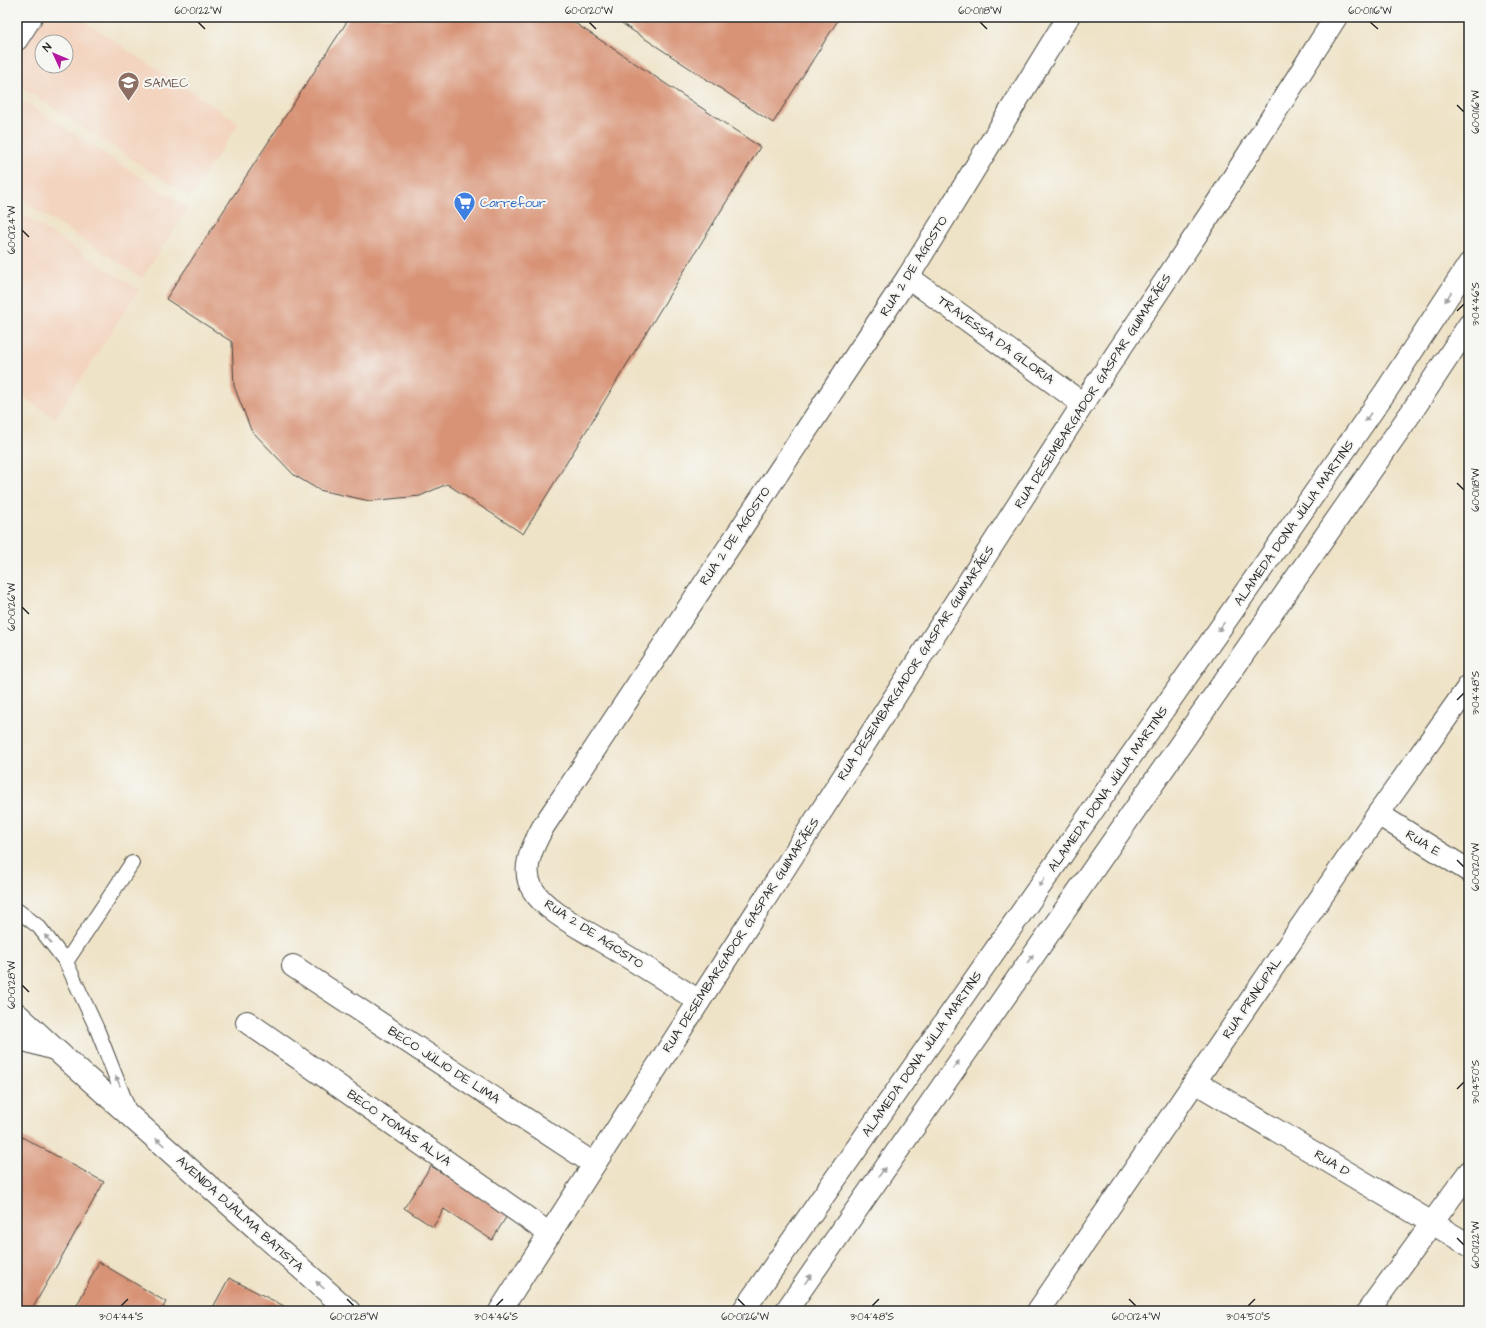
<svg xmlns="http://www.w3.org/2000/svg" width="1486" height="1328" font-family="'Architects Daughter',sans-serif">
	<rect width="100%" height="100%" fill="#f6f6f2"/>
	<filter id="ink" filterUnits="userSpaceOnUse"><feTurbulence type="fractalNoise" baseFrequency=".025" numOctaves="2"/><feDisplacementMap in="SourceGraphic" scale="8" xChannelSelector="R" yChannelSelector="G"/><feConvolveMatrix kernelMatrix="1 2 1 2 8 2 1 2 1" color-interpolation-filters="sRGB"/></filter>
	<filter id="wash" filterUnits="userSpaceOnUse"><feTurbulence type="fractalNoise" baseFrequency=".012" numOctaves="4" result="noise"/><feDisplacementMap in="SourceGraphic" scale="16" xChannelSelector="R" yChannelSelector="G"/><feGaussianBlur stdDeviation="0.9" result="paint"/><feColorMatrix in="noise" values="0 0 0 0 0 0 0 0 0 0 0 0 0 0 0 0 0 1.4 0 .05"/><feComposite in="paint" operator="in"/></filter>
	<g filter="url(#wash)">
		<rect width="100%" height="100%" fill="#efe3c7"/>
		<!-- built -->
		<g fill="#f3d4bf" fill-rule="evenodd">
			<path d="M39 17H78L239 123 190 197 17 84V51ZM42 42H66V66H42Z"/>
			<path d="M17 97 188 208 142 278 17 197Z"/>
			<path d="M17 211 139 290 55 418 17 393Z"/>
		</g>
		<g id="blocks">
			<!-- building -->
			<g fill="#d89376">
				<path d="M350 17H566L760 147 523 534 447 484 420 496 370 501 319 490 294 475 251 430 234 386 232 342 166 299Z"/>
				<path d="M612 17H840L773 123Z"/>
				<path d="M20 1136 104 1182 31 1311H17V1141Z"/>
				<path d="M431 1166 508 1214 492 1240 444 1209 433 1227 404 1208Z"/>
				<path d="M99 1262 166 1302 161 1311H74Z"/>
				<path d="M229 1278 284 1306 282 1311H211Z"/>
			</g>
		</g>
	</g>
	<g filter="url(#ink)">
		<use href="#blocks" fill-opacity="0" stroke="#484742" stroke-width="1"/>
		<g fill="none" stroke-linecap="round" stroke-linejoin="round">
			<defs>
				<g id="service">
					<path d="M17 910 39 927 66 962 97 1029 130 1113"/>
					<path d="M66 962 132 863"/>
				</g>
				<g id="minor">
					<path d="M17 39 31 17"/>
					<path d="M908 277 1083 404"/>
					<path d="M1378 814 1469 871"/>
					<path d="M293 966 594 1164"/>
					<path d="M699 1001C666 980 633 960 600 940 579 927 546 911 533 890 520 869 533 846 543 827L908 277 1068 17"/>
					<path d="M247 1022 550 1234"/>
					<path d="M1195 1082 1469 1245"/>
					<path d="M743 1311 1386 391 1469 264"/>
					<path d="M786 1311 1413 410 1469 325"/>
					<path d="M1038 1311 1378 814 1469 686"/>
					<path d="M1368 1311 1469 1172"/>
				</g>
				<path id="tertiary" d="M500 1311 1083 404 1212 211 1336 17"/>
				<g id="secondary">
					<path d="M17 1014 56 1050 349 1311"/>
					<path d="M17 1038 51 1048"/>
				</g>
			</defs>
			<!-- service casing -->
			<use href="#service" stroke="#484742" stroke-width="16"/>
			<!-- minor casing -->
			<use href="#minor" stroke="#484742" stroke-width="24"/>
			<!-- tertiary casing -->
			<use href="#tertiary" stroke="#484742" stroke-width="24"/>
			<!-- secondary casing -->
			<use href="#secondary" stroke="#484742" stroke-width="24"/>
			<!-- service -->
			<use href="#service" stroke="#fff" stroke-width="14"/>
			<!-- minor -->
			<use href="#minor" stroke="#fff" stroke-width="22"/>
			<!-- tertiary -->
			<use href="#tertiary" stroke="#fff" stroke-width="22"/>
			<!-- secondary -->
			<use href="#secondary" stroke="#fff" stroke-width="22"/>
		</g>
		<!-- one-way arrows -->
		<defs><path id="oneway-solid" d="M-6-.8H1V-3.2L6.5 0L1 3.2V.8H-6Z"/></defs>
		<g fill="#a0a0a0">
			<use href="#oneway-solid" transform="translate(1448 297) rotate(123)"/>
			<use href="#oneway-solid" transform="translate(1368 417) rotate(125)"/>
			<use href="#oneway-solid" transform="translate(1221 627) rotate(125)"/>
			<use href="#oneway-solid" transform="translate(1042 882) rotate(125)"/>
			<use href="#oneway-solid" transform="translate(48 939) rotate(-128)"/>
			<use href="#oneway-solid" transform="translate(1030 959) rotate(-55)"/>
			<use href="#oneway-solid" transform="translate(956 1065) rotate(-55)"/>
			<use href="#oneway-solid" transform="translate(118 1081) rotate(-112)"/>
			<use href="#oneway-solid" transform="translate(160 1142) rotate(-138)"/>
			<use href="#oneway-solid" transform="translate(882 1172) rotate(-55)"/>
			<use href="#oneway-solid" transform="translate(808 1279) rotate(-55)"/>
			<use href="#oneway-solid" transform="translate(320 1285) rotate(-138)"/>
		</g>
	</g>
	<!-- ticks -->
	<path fill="none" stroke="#2b2b2b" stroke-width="1.5" d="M198 22 205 29M589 22 596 29M980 22 987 29M1370 22 1378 29M1457 105 1464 112M22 230 29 237M1457 311 1464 304M1457 483 1464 490M22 607 29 614M1457 700 1464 693M1457 860 1464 867M22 985 29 992M1457 1089 1464 1082M1457 1238 1464 1245M347 1299 354 1306M738 1299 745 1306M1129 1299 1136 1306M121 1306 128 1299M496 1306 503 1299M872 1306 879 1299M1248 1306 1255 1299"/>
	<!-- icons -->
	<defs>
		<symbol id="university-pin" viewBox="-11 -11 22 30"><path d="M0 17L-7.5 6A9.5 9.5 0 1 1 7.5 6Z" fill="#8d6e63" stroke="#f6f6f2"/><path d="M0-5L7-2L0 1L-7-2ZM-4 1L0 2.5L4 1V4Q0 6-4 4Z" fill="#fff"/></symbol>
		<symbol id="supermarket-pin" viewBox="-11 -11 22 30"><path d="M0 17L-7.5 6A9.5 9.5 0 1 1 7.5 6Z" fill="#3f7fe0" stroke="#f6f6f2"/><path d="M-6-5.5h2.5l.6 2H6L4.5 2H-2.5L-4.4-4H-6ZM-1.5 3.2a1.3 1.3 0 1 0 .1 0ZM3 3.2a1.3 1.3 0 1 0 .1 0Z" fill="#fff"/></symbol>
	</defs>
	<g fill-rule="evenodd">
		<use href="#university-pin" x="116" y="70" width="25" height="34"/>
		<use href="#supermarket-pin" x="452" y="190" width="25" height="34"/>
	</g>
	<g text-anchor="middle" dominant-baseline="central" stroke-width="4" stroke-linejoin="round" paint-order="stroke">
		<!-- education labels -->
		<g font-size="13" fill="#785e54" stroke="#f6f6f2" text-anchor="start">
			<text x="144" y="83">SAMEC</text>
		</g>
		<!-- shop labels -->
		<g font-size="13" fill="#366cbe" stroke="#f6f6f2" text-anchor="start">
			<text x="480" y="203">Carrefour</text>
		</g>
		<!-- street labels -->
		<g font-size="13" fill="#2b2b2b" stroke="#f6f6f2">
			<text transform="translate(914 266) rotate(-58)">RUA 2 DE AGOSTO</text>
			<text transform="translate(996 340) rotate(36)">TRAVESSA DA GLORIA</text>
			<text transform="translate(1093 391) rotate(-57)">RUA DESEMBARGADOR GASPAR GUIMARÃES</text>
			<text transform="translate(1294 523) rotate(-55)">ALAMEDA DONA JÚLIA MARTINS</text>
			<text transform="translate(735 536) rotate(-56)">RUA 2 DE AGOSTO</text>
			<text transform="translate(916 663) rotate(-57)">RUA DESEMBARGADOR GASPAR GUIMARÃES</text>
			<text transform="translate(1108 789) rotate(-55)">ALAMEDA DONA JÚLIA MARTINS</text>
			<text transform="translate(1423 843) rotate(32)">RUA E</text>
			<text transform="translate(594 934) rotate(33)">RUA 2 DE AGOSTO</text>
			<text transform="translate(741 935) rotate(-57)">RUA DESEMBARGADOR GASPAR GUIMARÃES</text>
			<text transform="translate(1252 998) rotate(-56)">RUA PRINCIPAL</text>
			<text transform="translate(922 1054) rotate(-55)">ALAMEDA DONA JÚLIA MARTINS</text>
			<text transform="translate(444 1065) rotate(33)">BECO JÚLIO DE LIMA</text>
			<text transform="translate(399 1128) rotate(35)">BECO TOMÁS ALVA</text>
			<text transform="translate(1332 1163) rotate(31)">RUA D</text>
			<text transform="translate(240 1214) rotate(42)">AVENIDA DJALMA BATISTA</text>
		</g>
	</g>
	<!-- margin -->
	<rect width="1486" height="1328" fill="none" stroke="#f6f6f2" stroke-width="44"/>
	<!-- north arrow -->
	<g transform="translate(54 54) rotate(314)"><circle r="19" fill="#f6f6f2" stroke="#a5a5a2"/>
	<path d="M0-3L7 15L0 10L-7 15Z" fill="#b5179e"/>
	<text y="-6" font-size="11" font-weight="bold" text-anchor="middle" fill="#2b2b2b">N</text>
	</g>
	<rect x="22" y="22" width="1442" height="1284" fill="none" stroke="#2b2b2b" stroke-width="1.5"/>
	<g font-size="10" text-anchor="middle" fill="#2b2b2b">
		<text x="198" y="14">60°01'22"W</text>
		<text x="589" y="14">60°01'20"W</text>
		<text x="980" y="14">60°01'18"W</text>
		<text x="1370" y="14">60°01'16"W</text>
		<text transform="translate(1475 112) rotate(-90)" y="4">60°01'16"W</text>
		<text transform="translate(11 230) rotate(-90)" y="4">60°01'24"W</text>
		<text transform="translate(1475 304) rotate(-90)" y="4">3°04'46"S</text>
		<text transform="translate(1475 490) rotate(-90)" y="4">60°01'18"W</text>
		<text transform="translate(11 607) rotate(-90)" y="4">60°01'26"W</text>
		<text transform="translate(1475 693) rotate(-90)" y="4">3°04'48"S</text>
		<text transform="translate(1475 867) rotate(-90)" y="4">60°01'20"W</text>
		<text transform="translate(11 985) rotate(-90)" y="4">60°01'28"W</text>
		<text transform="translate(1475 1082) rotate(-90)" y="4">3°04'50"S</text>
		<text transform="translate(1475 1245) rotate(-90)" y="4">60°01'22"W</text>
		<text x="121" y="1320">3°04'44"S</text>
		<text x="354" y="1320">60°01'28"W</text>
		<text x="496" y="1320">3°04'46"S</text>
		<text x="745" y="1320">60°01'26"W</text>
		<text x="872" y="1320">3°04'48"S</text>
		<text x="1136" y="1320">60°01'24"W</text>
		<text x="1248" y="1320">3°04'50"S</text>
	</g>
</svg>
